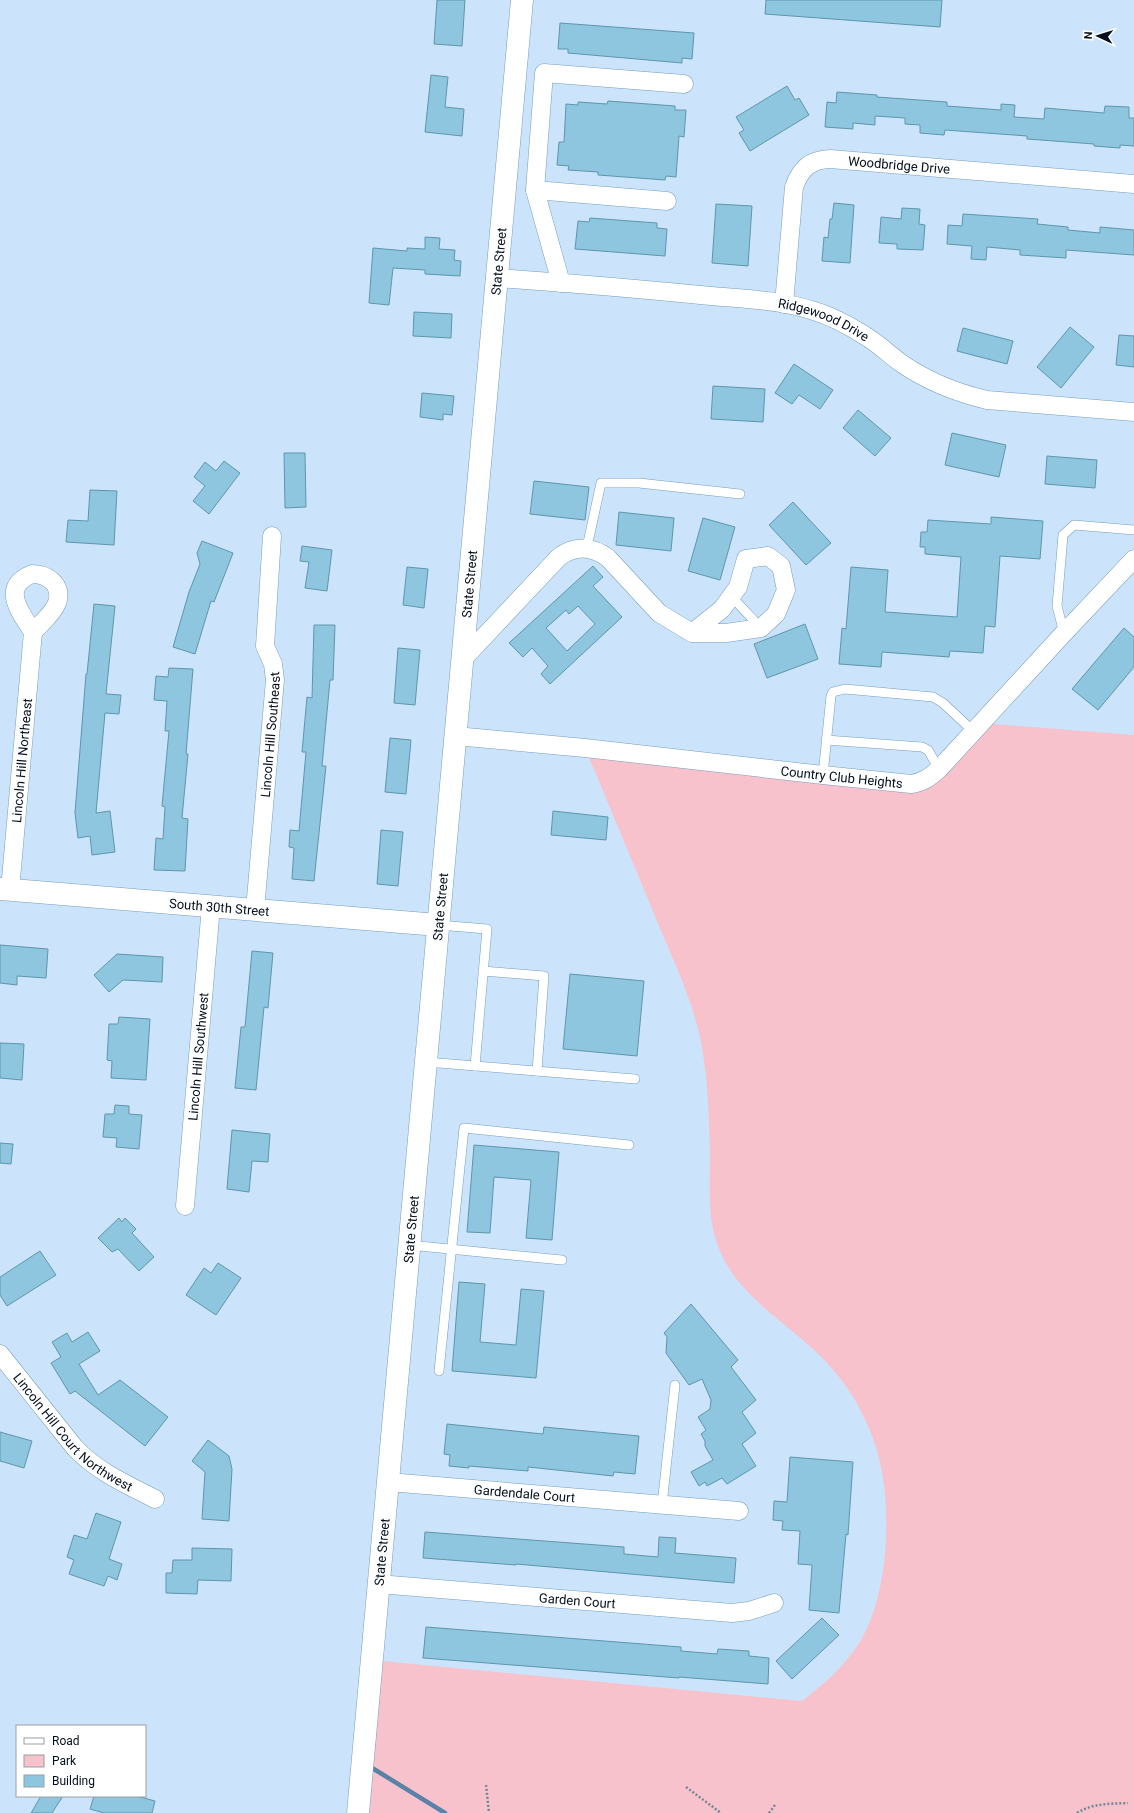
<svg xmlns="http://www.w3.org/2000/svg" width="1134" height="1813" font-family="Roboto,sans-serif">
	<rect width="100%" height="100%" fill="#cbe4fb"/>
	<!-- green -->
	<path fill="#f7c2cc" d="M980 723 1134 735V1813H358L372 1660 802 1701C825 1683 846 1665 861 1640 887 1595 891 1522 882 1472 876 1437 858 1399 835 1372 799 1327 736 1301 717 1243 707 1214 710 1184 710 1153 709 1117 708 1082 702 1047 694 1003 674 962 657 921 633 863 609 805 585 748L911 784Z"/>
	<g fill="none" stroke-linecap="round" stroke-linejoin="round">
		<!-- stream -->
		<path stroke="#5982a6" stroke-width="4.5" d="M369 1766 445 1813"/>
	</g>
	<!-- building -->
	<g fill="#8dc6de" stroke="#5e96ac" fill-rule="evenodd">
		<path d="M437 0H465L462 46 434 44Z"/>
		<path d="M766 0H942L940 27 765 14Z"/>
		<path d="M560 23 694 33 692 59 682 58V63L568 53V49H558Z"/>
		<path d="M431 75 448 77 445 107 464 109 462 136 425 132Z"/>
		<path d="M787 86 795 100 799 98 809 115 750 151 739 133 744 130 736 117Z"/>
		<path d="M837 92 877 95V97L947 102V106L1001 110V104L1015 105 1014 117 1044 119 1045 108 1104 113 1105 106 1129 107V118H1134V146L1120 145V148L1094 146V144L1027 139V136L945 130 944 135 920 133V125L905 124V118L875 116V125L853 123V129L825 127 827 102 836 103Z"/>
		<path d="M608 101 675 106V110H686L684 137 679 136 676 177 666 176 665 180 598 175V172L568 170 569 166 557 165 559 142H564L566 104 578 105V102L607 104Z"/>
		<path d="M834 203 854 205 850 263 822 261 824 237 828 238 830 219H832Z"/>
		<path d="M716 204 752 206 748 266 712 263Z"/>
		<path d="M902 208 920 209 919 224 925 225 923 250 897 249V244L879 243 881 217 901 219Z"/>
		<path d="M963 214 1038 219 1037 224 1068 227V230L1100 233V227L1134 230V255L1066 250V258L1020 255V250L987 247 986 260 971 259 972 246 947 244 948 225 962 226Z"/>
		<path d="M590 218 657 223V228L667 229 665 256 575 249 578 221 589 222Z"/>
		<path d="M425 237 440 238 439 249 455 250 454 260 461 261 460 276 425 274V270L393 268 389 305 369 303 373 248 407 251V248L425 249Z"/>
		<path d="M414 312 452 314 451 338 413 336Z"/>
		<path d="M1070 327 1094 347 1061 388 1037 367Z"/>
		<path d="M963 328 1013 341 1007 364 957 351Z"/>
		<path d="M1119 335 1134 336V367L1116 365Z"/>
		<path d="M794 364 833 390 820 409 799 395 792 404 775 393Z"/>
		<path d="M713 386 765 389 763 422 711 419Z"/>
		<path d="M422 393 454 396 452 415 443 414V420L420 417Z"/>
		<path d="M858 410 891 438 875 456 843 428Z"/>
		<path d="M952 433 1006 445 999 477 945 465Z"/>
		<path d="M284 453H305L306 507 285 508Z"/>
		<path d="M1047 456 1097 460 1095 488 1045 484Z"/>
		<path d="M224 461 240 473 209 514 193 501 205 486 194 477 205 462 216 471Z"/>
		<path d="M534 481 589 487 585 520 530 514Z"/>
		<path d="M90 490 117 491 114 545 66 542 68 520 88 521Z"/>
		<path d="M793 502 831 543 806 565 769 525Z"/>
		<path d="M619 512 674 518 671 551 616 545Z"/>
		<path d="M991 517 1043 521 1040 559 1000 556 995 627 985 626 983 653 950 651 949 657 882 652 881 667 839 664 842 628 846 629 851 567 888 570 885 612 957 617 961 557 925 554V547H920L921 532H927L928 520 991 524Z"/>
		<path d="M703 518 735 527 720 580 688 571Z"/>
		<path d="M202 541 233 553 214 602 211 601 195 654 173 647 189 592 200 564 197 553Z"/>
		<path d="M302 546 332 550 327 591 305 588 309 562 300 561Z"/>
		<path d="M593 566 603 577 593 586 622 617 550 684 541 674 548 666 532 648 523 657 509 643ZM578 606 595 624 567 651 546 628 566 610 569 614Z"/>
		<path d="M407 567 428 569 424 608 403 605Z"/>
		<path d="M94 604 115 606 106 694 121 695 119 714 105 713 96 813 110 811 115 852 92 855 90 836 78 838 75 813 86 674H87Z"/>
		<path d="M805 624 818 659 767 678 754 644Z"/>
		<path d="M314 625H335L333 680H330L322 766H326L314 881 292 879 294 848 289 847 290 830 299 831 306 752H302L307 697 312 698Z"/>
		<path d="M1124 628 1134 637V667L1098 710 1072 689Z"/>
		<path d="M398 648 420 650 415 705 394 703Z"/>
		<path d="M169 668 193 669 186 754H188L182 818 188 819 185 871 154 870 156 838 163 839 165 807 162 806 169 731H165L167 701 154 700 156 676 168 677Z"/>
		<path d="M390 738 411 740 406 794 385 792Z"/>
		<path d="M553 811 608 817 606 840 551 835Z"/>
		<path d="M381 830 403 832 398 886 377 884Z"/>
		<path d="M0 945 48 949 46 978 17 976V985L0 983Z"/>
		<path d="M252 951 273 953 268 1008 264 1007 256 1090 235 1088 241 1027H245Z"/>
		<path d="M117 954 163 957 162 982 123 980 109 992 94 975Z"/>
		<path d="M570 974 644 981 637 1056 563 1049Z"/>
		<path d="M119 1017 150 1019 146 1080 111 1078 112 1061 107 1060 109 1024H118Z"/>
		<path d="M0 1043 24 1044 22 1080 0 1078Z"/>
		<path d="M115 1105 129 1106V1114L142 1115 139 1149 116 1147 117 1138 103 1137 105 1114H114Z"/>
		<path d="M232 1130 270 1134 268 1162 252 1161 249 1192 227 1189Z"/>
		<path d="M0 1143 13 1144 11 1164 0 1163Z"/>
		<path d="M474 1145 559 1152 552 1240 526 1238 531 1180 494 1177 490 1233 467 1232Z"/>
		<path d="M119 1218 122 1222 125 1218 136 1229 132 1233 154 1257 139 1271 118 1249 112 1252 98 1238Z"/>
		<path d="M40 1251 56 1275 7 1306 0 1295V1277Z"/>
		<path d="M218 1263 241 1278 216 1315 186 1295 204 1268 211 1273Z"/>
		<path d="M459 1282 485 1284 480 1342 516 1345 521 1289 544 1291 536 1378 452 1371Z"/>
		<path d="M691 1304 738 1360 731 1367 756 1400 742 1412 756 1433 742 1444 756 1466 727 1484 722 1478 707 1486 705 1482 699 1486 691 1472 713 1460 705 1446V1441L701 1434 706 1430 698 1417 710 1409 711 1400 702 1379 689 1385 666 1353 667 1337 664 1333Z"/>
		<path d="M88 1332 100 1351 79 1364 98 1395 120 1380 168 1417 145 1446 75 1391 70 1394 51 1363 61 1357 52 1342 67 1333 72 1342Z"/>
		<path d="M447 1424 543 1434 544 1427 639 1436 635 1474 614 1472 613 1476 528 1467V1471L469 1466V1468L449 1466 450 1455 444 1454Z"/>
		<path d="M0 1432 32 1441 24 1468 0 1461Z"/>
		<path d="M208 1440 229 1456 232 1469 229 1521 202 1519 205 1472 192 1461Z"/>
		<path d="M790 1457 853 1462 848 1535 846 1534 839 1613 809 1610 812 1565 798 1564 800 1531 782 1530 783 1521 773 1520 774 1501 787 1502Z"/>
		<path d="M96 1513 121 1522 109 1559 122 1564 117 1580 108 1576 104 1586 69 1574 74 1560 67 1557 74 1535 87 1539Z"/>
		<path d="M425 1532 624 1547V1554L658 1557 659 1537 676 1538 675 1553 736 1558 734 1583 516 1564V1565L423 1558Z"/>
		<path d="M192 1548 232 1549 231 1581 198 1580 197 1594 166 1593V1573H172L173 1560H192Z"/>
		<path d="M822 1618 839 1635 792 1679 776 1661Z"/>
		<path d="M426 1627 681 1647V1651L717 1654 718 1649 749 1651V1656L769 1658 768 1684 679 1677V1678L423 1658Z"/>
		<path d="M41 1796H63L52 1813H31Z"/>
		<path d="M94 1796H137L155 1801 152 1813H104L90 1809Z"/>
	</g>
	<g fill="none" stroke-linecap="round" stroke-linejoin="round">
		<defs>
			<g id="service">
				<path d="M587 547 601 483H639L740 494"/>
				<path d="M731 596 761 628"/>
				<path d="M1064 633 1057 606 1063 535 1074 525 1134 530"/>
				<path d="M826 740 922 747 928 750 939 769"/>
				<path d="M823 775 831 696 833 692 845 689 933 697 943 703 973 731"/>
				<path d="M438 925 487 929 475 1066"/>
				<path d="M483 971 544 976 537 1071"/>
				<path d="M426 1062 635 1079"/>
				<path d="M409 1245 562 1260"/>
				<path d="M439 1371 464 1128 629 1145"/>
				<path d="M662 1505 675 1385"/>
			</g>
			<g id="minor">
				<path d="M535 190 667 201"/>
				<path id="s1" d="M497 278C568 283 640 289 711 296 744 299 779 300 811 310 832 316 852 327 870 339 881 346 891 356 901 363 927 381 957 393 987 400L1134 412"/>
				<path d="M561 283 535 190 544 73 684 84"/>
				<path id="s2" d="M784 304 794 187C801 168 810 160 830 159L1134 184"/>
				<path d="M32 574C48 574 63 585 57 603 53 614 40 624 33 632 20 612 0 587 32 574Z"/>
				<path d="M462 660 559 557C575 545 592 546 608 558L659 613 692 633H726L761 628 776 614 786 590 781 566 768 556 746 559 738 587 722 609 692 633"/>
				<path id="s3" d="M455 736 585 748 823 775 911 784C924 782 930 777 939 769L1064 633 1134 559"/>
				<path id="s4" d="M10 890 33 632"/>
				<path id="s5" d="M255 910 275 680 273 664 265 646 272 536"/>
				<path id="s6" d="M185 1206 211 906"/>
				<path id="s7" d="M0 1354 75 1448C98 1472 126 1484 155 1499"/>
				<path id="s8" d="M388 1482 739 1511"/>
				<path id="s9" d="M378 1584 732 1613 749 1611 774 1603"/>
			</g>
			<g id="tertiary">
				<path id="s10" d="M0 889 438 925"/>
			</g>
			<g id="secondary">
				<path id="s11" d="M358 1813 522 0"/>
			</g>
		</defs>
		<!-- service casing -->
		<use href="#service" stroke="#769dc0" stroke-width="10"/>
		<!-- minor casing -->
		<use href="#minor" stroke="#769dc0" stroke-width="19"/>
		<!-- tertiary casing -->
		<use href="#tertiary" stroke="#769dc0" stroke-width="23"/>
		<!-- secondary casing -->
		<use href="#secondary" stroke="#769dc0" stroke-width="23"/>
		<!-- path -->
		<g stroke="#738699" stroke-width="2.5" stroke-dasharray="2 2" stroke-linecap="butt">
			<path d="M486 1785 489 1813"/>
			<path d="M686 1787 721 1813"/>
			<path d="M769 1813 775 1805"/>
			<path d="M1077 1813C1093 1803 1109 1804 1128 1803"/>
		</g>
		<!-- service -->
		<use href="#service" stroke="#fff" stroke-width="9"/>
		<!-- minor -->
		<use href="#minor" stroke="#fff" stroke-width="18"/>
		<!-- tertiary -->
		<use href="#tertiary" stroke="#fff" stroke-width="22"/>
		<!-- secondary -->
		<use href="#secondary" stroke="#fff" stroke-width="22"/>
	</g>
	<g text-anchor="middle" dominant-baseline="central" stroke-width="4" stroke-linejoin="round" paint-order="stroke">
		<!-- street labels -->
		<g font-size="13" fill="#030f1c" stroke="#fff">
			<text stroke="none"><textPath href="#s2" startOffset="236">Woodbridge Drive</textPath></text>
			<text stroke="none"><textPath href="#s11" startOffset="1558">State Street</textPath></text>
			<text stroke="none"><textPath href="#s1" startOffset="331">Ridgewood Drive</textPath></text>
			<text stroke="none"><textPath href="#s11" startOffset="1234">State Street</textPath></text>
			<text stroke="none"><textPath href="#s5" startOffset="176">Lincoln Hill Southeast</textPath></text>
			<text stroke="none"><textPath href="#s4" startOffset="130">Lincoln Hill Northeast</textPath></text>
			<text stroke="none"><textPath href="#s3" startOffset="389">Country Club Heights</textPath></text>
			<text stroke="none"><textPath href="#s10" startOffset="220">South 30th Street</textPath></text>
			<text stroke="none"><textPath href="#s11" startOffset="910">State Street</textPath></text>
			<text stroke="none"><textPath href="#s6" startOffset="150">Lincoln Hill Southwest</textPath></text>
			<text stroke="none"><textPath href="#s11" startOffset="586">State Street</textPath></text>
			<text stroke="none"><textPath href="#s7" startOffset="108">Lincoln Hill Court Northwest</textPath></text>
			<text stroke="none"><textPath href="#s8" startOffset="137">Gardendale Court</textPath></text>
			<text stroke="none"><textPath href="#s11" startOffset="262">State Street</textPath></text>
			<text stroke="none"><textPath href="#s9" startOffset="200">Garden Court</textPath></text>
		</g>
	</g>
	<!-- legend -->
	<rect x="16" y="1725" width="130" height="72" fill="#ffffff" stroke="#9a9fa4"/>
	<rect x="24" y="1738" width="20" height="6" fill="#ffffff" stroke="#9a9fa4"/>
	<text x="52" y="1745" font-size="12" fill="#030f1c">Road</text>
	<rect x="24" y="1755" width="20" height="12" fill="#f7c2cc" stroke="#9a9fa4"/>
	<text x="52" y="1765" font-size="12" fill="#030f1c">Park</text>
	<rect x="24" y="1775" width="20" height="12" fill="#8dc6de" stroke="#9a9fa4"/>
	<text x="52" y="1785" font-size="12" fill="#030f1c">Building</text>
	<!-- north arrow -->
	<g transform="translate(1098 36) rotate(274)" stroke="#ffffff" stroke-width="3" paint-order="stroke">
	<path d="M0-3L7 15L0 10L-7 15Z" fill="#030f1c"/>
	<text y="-6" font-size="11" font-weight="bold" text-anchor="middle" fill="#030f1c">N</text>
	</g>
</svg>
